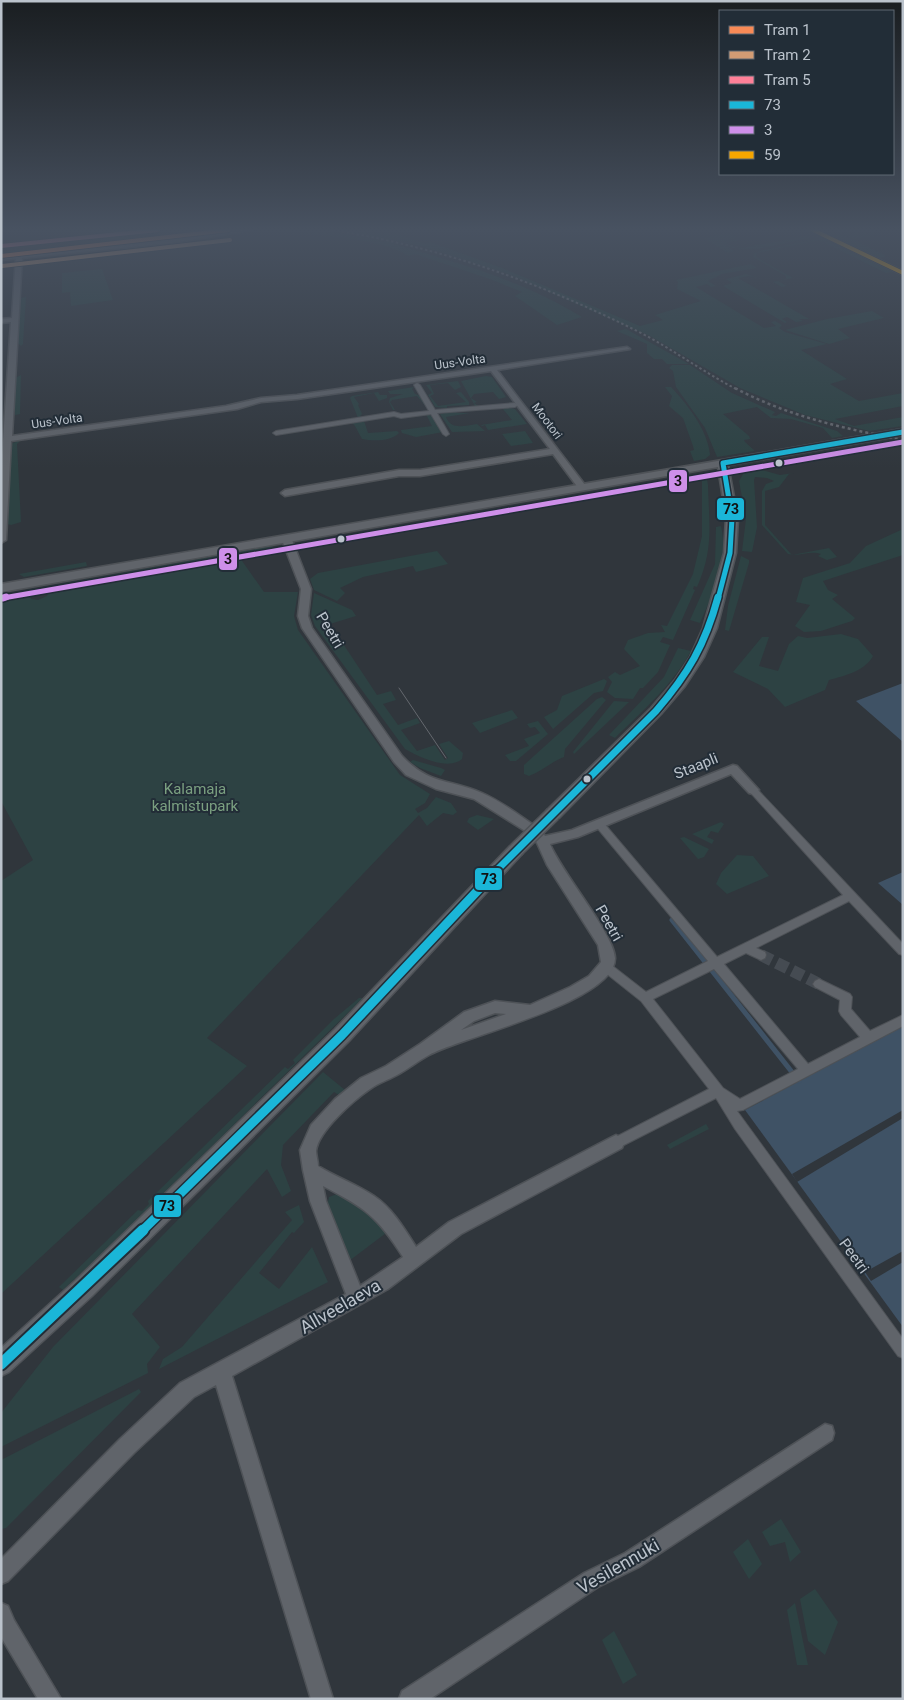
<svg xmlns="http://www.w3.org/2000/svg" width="904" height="1700" font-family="Roboto,sans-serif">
	<rect width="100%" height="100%" fill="#30363c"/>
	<!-- green -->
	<g fill="#2d4243">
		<path d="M207 230H237L142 242 140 238Z"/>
		<path d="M282 230 327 231 401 244H394C459 263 524 281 582 317L557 325 515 296 522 292 490 279 415 254 408 256C385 238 313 236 282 230Z"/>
		<path d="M339 230C350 229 382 235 390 232L426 244 430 242 502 268 640 326 663 320 655 315 701 301 677 289 678 282 676 280 751 264 757 268 722 274 708 281 716 286 711 287 707 284 696 287 764 328 776 326 771 322 775 321 782 325 779 328 785 332 827 344 801 350 847 379 830 384 859 401 903 393V406L835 419 854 426 903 417V426L869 431 805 415 740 388 650 336 508 274 421 246Z"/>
		<path d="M833 230 885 255 884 257 878 258 824 232Z"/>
		<path d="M834 230H874L881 234 854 239Z"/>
		<path d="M730 233 736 238 719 242 737 239 739 240 726 243 733 247 743 246 733 248 723 243 733 251 728 253 704 238Z"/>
		<path d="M807 236 810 238 757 249H736Z"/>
		<path d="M117 237 133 238 135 243 74 248 73 245 101 242V239Z"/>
		<path d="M822 238 832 243 893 272 886 273 819 240 757 253 756 257 793 278 778 281 787 286 782 287 773 282 786 279V276L753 257 754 254 760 251Z"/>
		<path d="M68 246 66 250 1 257V252Z"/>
		<path d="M102 269 113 300 71 306 70 292 62 293V273Z"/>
		<path d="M746 274 758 278 749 276 738 278 809 319H799L803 321 796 322 787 317 782 319 787 322 785 323 723 286 732 283 726 279Z"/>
		<path d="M26 297 23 344 21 346 18 343 21 298Z"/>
		<path d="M872 311 884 318 838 329 850 338 829 344 785 330 827 319Z"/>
		<path d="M626 329 689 364H667L662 359H654L647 353V344L617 331Z"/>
		<path d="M672 365H690L732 393 775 412 772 415 776 416 781 413 837 431 843 436 832 438 823 428 791 419 771 418 757 407 723 414 749 436 750 439 744 440 745 442 755 451 717 457 705 428 676 387 673 371 669 368Z"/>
		<path d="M21 375 20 414 15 415V378Z"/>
		<path d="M486 376 492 377 506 397 499 399 493 392 474 394 471 398 477 402 474 403 480 407 475 406 461 381Z"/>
		<path d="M458 381 461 387 455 390 448 383 430 385 434 394 430 396 438 406 466 402 456 393 461 392 469 402V405L447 406V408L435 407 428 395 432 393 426 385Z"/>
		<path d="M414 387 412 389 415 394 421 396 428 409 417 396 392 400 390 402 395 410H393L389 402 390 398 403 394H390L388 391Z"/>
		<path d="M665 387H671C687 404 708 430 710 455L705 459 694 461 690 451 694 450 693 446 683 418 669 406 672 396Z"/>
		<path d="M378 392 380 395H387V398L379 401 374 393 354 397 359 404 358 405 362 414 360 416 363 417 353 423 364 421 368 433 397 431 399 433C390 442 373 441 362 439L355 426 349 419 358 418 350 398 352 396Z"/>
		<path d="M507 407 515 409 527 424 488 430 485 425 482 426 481 425 512 420 502 408Z"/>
		<path d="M456 411 457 413H470L446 417C451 430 463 426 477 424L485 431 452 432 440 414Z"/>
		<path d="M426 414 432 416 443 432 416 437 402 433 401 430 432 426Z"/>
		<path d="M525 431 533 443 511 446 502 434Z"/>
		<path d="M22 439 17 444 21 522 11 525 7 524 11 444Z"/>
		<path d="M838 450H842L845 453 790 464 768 465Z"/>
		<path d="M746 469 762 470 780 475 794 473 789 474 779 487 765 491V525L792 555 829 548 837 557 827 560 818 556 821 554C810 550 799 557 788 554L762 525V491L766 484 774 481 767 478 755 477 754 480 757 527 752 552 742 551 746 519 739 481Z"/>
		<path d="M702 479H707L708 485C709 525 714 549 697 587L694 586 693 589 695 590 673 640 663 637 660 642 670 645 658 672 643 688H640L633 699 615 698 607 692 612 682 608 677 615 672 620 675 640 666 624 649 628 640 648 633 665 632 661 625 667 626 693 574 702 536Z"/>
		<path d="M721 526C729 558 713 594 700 623L690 620 715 564 716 527Z"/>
		<path d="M903 529V555L823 581 828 590 838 595 832 599 855 618 852 621 821 631 804 632 795 626 810 605 796 602 803 578 850 563 866 546Z"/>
		<path d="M271 546 280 549 28 593 27 590Z"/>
		<path d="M437 551 448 564 416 572 413 566 363 577 340 588 345 593 337 601 314 590 310 579 318 573Z"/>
		<path d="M741 556 749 560V563L729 631 725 630 728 606Z"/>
		<path d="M240 558 264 592H298L294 616 298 630 400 775 430 794 425 803 415 809 418 813 427 808 436 797 451 803 457 812 453 815 443 813 427 826 419 815 207 1038 247 1066 1 1294V881L33 860 1 801V600L30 595 31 599 38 600 47 596 49 591Z"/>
		<path d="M86 562 87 566 24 577 19 574Z"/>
		<path d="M314 593 352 610 356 616 330 624 377 695 391 691 396 700 383 704 398 725 417 718 420 723 401 730 417 751 435 745 445 760 448 758 439 744 449 741 463 753 462 759C448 771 419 757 405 749L315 626 311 615Z"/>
		<path d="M841 634 858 639 873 656C865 671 844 676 829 680L825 690 785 707 768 689 733 672 762 637H769L759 666 778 671 789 644 798 636 807 638Z"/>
		<path d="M678 648 691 651C671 687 643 710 615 738L609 735 664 677Z"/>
		<path d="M604 679 607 681 603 691 594 693 553 729 544 717 557 710 562 696Z"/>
		<path d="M602 697 606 700 565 749 564 757C551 762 542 771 529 776L524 774V765L597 699Z"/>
		<path d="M614 701 629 702 574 754 573 752Z"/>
		<path d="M512 710 518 718 480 733 472 723Z"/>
		<path d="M538 721 548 734 516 761H510L505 755 529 746 524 739 540 733 535 727 530 728 527 724Z"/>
		<path d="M413 760 441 768 445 770 441 776 420 768 410 762Z"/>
		<path d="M477 815 494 819 478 830 467 822 469 818Z"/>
		<path d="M721 822 724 824 718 833 711 831 707 837 714 840 712 844 692 834Z"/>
		<path d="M684 837 709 849 704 857 698 859 680 838Z"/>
		<path d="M737 855 753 856 769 876 727 894 716 884 721 873Z"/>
		<path d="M359 998H363L109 1247 63 1290 59 1287 138 1210 142 1211 149 1204 148 1201 285 1067 288 1069 295 1063 293 1060 334 1019Z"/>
		<path d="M323 1072 345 1090 339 1095 334 1092 283 1145 281 1165 291 1191 282 1197 267 1169 132 1314 160 1347 147 1364 148 1373 1 1447V1413L53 1347Z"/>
		<path d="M706 1124 709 1129 670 1149 667 1145Z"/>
		<path d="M337 1194 367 1212 386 1233 349 1261 327 1206 329 1197Z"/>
		<path d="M299 1205 304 1222 294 1233 292 1232 259 1273 279 1289 312 1247 328 1282 159 1369 163 1359 182 1347 292 1220 285 1212Z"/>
		<path d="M139 1389 141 1392 6 1528 1 1529V1460Z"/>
		<path d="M781 1519 801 1552 790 1562 785 1542 770 1546 762 1532Z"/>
		<path d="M748 1539 762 1564 749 1579 733 1552Z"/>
		<path d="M815 1589 838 1622 825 1655 808 1641 800 1599Z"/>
		<path d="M795 1603 808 1665H797L787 1610Z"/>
		<path d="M614 1631 637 1675 623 1684 602 1640Z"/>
	</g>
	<!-- water -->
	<g fill="#3f5265">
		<path d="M903 683V742L856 701Z"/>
		<path d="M903 872V905L878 883Z"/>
		<path d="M903 1026V1327L745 1110Z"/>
	</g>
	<!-- pier -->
	<g fill="#30363c">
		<path d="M903 1110V1118L797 1182 792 1174Z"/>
		<path d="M903 1251V1262L871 1281 865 1272Z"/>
	</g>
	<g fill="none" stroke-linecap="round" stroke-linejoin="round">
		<!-- stream -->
		<path stroke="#3f5265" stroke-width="5" d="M672 920 799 1081"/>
		<!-- pedestrian-tunnel -->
		<path stroke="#454b52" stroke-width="12" stroke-dasharray="12 5.5" stroke-linecap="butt" d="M761 955 819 984"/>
		<defs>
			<g id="pedestrian">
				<path d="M417 383 420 385 435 410 515 403 518 405 515 407 437 413 449 434 446 436 443 434 431 414 401 418 394 416 276 435 273 433 276 431 394 412 401 414 429 411 414 385Z"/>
				<path d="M753 787 756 788 903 944V955L899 954 849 901 756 948 765 952 766 955 765 958 761 960 746 953 724 964 808 1064 860 1037 841 1015 839 1011 840 1000 815 987 813 984 815 981 819 979 823 981 850 994 852 997 851 1009 870 1031 903 1015V1026L743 1110 737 1111 903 1339V1358L898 1356 735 1129 716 1098 620 1147 616 1149 612 1147 610 1143 612 1139 709 1089 641 1001 602 970 600 967 602 964 606 962 610 964 646 992 708 961 594 824 599 820 602 821 717 957 843 895 750 792 748 790 750 788ZM714 969 798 1069 740 1099 723 1088 653 999Z"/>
			</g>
			<g id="minor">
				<path d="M810 230H816L903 271V275Z"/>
				<path d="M19 254 22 256 12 436 226 406 261 398 297 395 627 347 630 349 497 370 585 485V489H579L553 454 420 476H399L285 496 281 493 285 490 399 470H420L550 449 491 371 297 399 261 402 237 409 11 441 6 540 1 543V470L11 322 1 323V319L12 318 16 256Z"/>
				<path d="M287 537 292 540 311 589 308 616 312 628 402 756C429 785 450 779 482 793 501 801 520 816 538 828L545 836 572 830 733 765 737 766 759 790 753 794 749 793 731 774 578 837 550 844C562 873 614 934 615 958 616 1002 461 1037 429 1055 418 1061 408 1069 397 1075 388 1080 378 1083 370 1089 354 1100 318 1131 316 1151 316 1155 318 1161 318 1166 336 1177 356 1184 374 1196 392 1208 404 1228 416 1247L449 1222 610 1138 616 1135 622 1138 624 1143 622 1148 461 1234 388 1289 232 1376 333 1699H311L216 1385 194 1397 134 1453 8 1581 1 1584V1559L120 1439 180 1383 346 1294 310 1201 303 1170 300 1150 311 1125 335 1099 361 1078 386 1066 420 1044 464 1012 495 1001 530 1005 570 987 589 976 601 962 598 945 547 865 537 843 530 834 474 799 436 789 406 775 394 762 302 628 298 616 301 589 282 540ZM495 1013 506 1014 461 1030 474 1021ZM323 1186C365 1208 377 1216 403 1257L360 1286 326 1201Z"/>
				<path d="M825 1424 832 1426 834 1433 832 1440 639 1567 598 1587 430 1699H399L402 1691 584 1573 625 1553Z"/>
				<path d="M1 1603 8 1606 14 1620 61 1699H38L1 1637Z"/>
			</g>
			<g id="tertiary">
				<path d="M235 230H251L171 243 1 260V256L171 239Z"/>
				<path d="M903 429V435L728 465 738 518 736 553 717 628 704 657 685 686 661 714 559 818H547L545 814 547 810 651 708 675 680 690 657 703 628 724 553 726 518 718 467 1 592V584Z"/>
				<path d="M516 844 522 846 524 850 522 854 349 1041 92 1296 9 1372 1 1376V1348L76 1280 335 1029 510 846Z"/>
			</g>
		</defs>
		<!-- pedestrian casing -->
		<use href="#pedestrian" stroke="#4e5257" stroke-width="2"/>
		<!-- minor casing -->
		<use href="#minor" stroke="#4e5257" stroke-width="3"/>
		<!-- tertiary casing -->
		<use href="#tertiary" stroke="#4e5257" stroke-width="3"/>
		<!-- pedestrian -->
		<use href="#pedestrian" fill="#60646a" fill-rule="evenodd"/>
		<!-- minor -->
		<use href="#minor" fill="#60646a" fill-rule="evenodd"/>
		<!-- tertiary -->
		<use href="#tertiary" fill="#60646a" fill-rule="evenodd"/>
		<!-- tram -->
		<path stroke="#64686e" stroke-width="1" d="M399 688 446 758"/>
		<!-- rail-far1 -->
		<g stroke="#64686e" stroke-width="2" stroke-dasharray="2.5 2.5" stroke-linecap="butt">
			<path d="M1 230H6"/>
			<path d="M332 230C441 247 544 284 643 334 675 351 705 373 738 390"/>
		</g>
		<!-- rail -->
		<path stroke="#64686e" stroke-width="2.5" stroke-dasharray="3 3" stroke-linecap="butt" d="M735 388C787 416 846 429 903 440"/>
		<defs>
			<path id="tertiary-bridge" d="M516 850 553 814"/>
		</defs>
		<!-- tertiary-bridge casing -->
		<use href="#tertiary-bridge" stroke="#4e5257" stroke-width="17" stroke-linecap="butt"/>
		<!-- tertiary-bridge -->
		<use href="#tertiary-bridge" stroke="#60646a" stroke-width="14"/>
		<defs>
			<path id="bus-1-far3" d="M718 599 730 553 732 518 723 463 903 432"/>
			<path id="bus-1-far2" d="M495 872 656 711C688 674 705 645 718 597"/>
			<path id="bus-1-far1" d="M142 1231 342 1035 496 871"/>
			<path id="bus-1" d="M1 1364 143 1230"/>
			<path id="bus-2-far1" d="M3 598 903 442"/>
			<path id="bus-2" d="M3 598 6 597"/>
			<path id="bus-3" d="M813 230 903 273"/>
		</defs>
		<!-- bus-1-far3 casing -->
		<use href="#bus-1-far3" stroke="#222d37" stroke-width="8"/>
		<!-- bus-1-far2 casing -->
		<use href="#bus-1-far2" stroke="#222d37" stroke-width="10"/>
		<!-- bus-1-far1 casing -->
		<use href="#bus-1-far1" stroke="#222d37" stroke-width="12"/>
		<!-- bus-1 casing -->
		<use href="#bus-1" stroke="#222d37" stroke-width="15"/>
		<!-- bus-2-far1 casing -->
		<use href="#bus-2-far1" stroke="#222d37" stroke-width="8"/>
		<!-- bus-2 casing -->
		<use href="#bus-2" stroke="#222d37" stroke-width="10"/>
		<!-- bus-3 casing -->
		<use href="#bus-3" stroke="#222d37" stroke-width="5.5"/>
		<!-- bus-1-far3 -->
		<use href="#bus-1-far3" stroke="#1ab6d8" stroke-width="5"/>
		<!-- bus-1-far2 -->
		<use href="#bus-1-far2" stroke="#1ab6d8" stroke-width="7"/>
		<!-- bus-1-far1 -->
		<use href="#bus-1-far1" stroke="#1ab6d8" stroke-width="9"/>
		<!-- bus-1 -->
		<use href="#bus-1" stroke="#1ab6d8" stroke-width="11"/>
		<!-- bus-2-far1 -->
		<use href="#bus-2-far1" stroke="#ce8fe9" stroke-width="5"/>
		<!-- bus-2 -->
		<use href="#bus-2" stroke="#ce8fe9" stroke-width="7"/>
		<!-- bus-3 -->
		<use href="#bus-3" stroke="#f7a600" stroke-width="4"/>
		<defs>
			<path id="tram-1" d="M1 256 229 230"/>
			<path id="tram-2" d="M2 266 230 240"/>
			<path id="tram-3" d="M1 246 158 230"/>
		</defs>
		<!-- tram-1 casing -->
		<use href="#tram-1" stroke="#222d37" stroke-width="5.5"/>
		<!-- tram-2 casing -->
		<use href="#tram-2" stroke="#222d37" stroke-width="5.5"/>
		<!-- tram-3 casing -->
		<use href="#tram-3" stroke="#222d37" stroke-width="5.5"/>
		<!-- tram-1 -->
		<use href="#tram-1" stroke="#f98a56" stroke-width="4"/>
		<!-- tram-2 -->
		<use href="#tram-2" stroke="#d39c74" stroke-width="4"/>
		<!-- tram-3 -->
		<use href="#tram-3" stroke="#ff8098" stroke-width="4"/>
	</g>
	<!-- sky -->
	<linearGradient id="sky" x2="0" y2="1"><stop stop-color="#1a1e21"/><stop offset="0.49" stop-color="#485261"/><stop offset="1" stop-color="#485261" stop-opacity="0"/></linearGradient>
	<rect width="904" height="468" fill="url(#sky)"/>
	<!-- markers -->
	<g fill="#bbc3cc" stroke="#222d37" stroke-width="2">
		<circle cx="779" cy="463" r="4.5"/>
		<circle cx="341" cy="539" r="4.5"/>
		<circle cx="587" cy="779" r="4.5"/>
	</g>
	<g text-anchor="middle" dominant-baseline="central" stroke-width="4" stroke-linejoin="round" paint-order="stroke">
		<!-- far-street labels -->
		<g font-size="12" fill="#bbc3cc" stroke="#222d37">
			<text transform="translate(460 362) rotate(-8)">Uus-Volta</text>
			<text transform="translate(57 421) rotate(-8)">Uus-Volta</text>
			<text transform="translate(547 421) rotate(53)">Mootori</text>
		</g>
		<!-- street labels -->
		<g font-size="15" fill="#bbc3cc" stroke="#222d37">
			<text transform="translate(330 630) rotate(59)">Peetri</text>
			<text transform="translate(696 766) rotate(-22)">Staapli</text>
			<text transform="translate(609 923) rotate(60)">Peetri</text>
			<text transform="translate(854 1256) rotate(54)">Peetri</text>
		</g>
		<!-- park labels -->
		<g font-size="15" fill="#7ba081" stroke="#222d37">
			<text x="195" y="789">Kalamaja<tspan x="195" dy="17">kalmistupark</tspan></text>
		</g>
		<!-- near-street labels -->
		<g font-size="18" fill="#bbc3cc" stroke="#222d37">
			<text transform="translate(340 1306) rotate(-30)">Allveelaeva</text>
			<text transform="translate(618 1566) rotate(-30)">Vesilennuki</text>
		</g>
	</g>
	<g stroke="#222d37" stroke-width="2">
		<rect x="668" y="469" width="20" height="24" rx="5" fill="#ce8fe9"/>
		<rect x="716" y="497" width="29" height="24" rx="5" fill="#1ab6d8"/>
		<rect x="218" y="547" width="20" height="24" rx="5" fill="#ce8fe9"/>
		<rect x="474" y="867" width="29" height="24" rx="5" fill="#1ab6d8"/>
		<rect x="153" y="1194" width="29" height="24" rx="5" fill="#1ab6d8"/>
	</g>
	<g font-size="14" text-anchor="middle" font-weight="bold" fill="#111">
		<text x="678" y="486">3</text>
		<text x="731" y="514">73</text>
		<text x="228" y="564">3</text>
		<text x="489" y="884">73</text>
		<text x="167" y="1211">73</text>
	</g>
	<!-- border -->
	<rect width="904" height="1700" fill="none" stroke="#bbc3cc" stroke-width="5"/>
	<!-- legend -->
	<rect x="719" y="10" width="175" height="165" fill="#222d37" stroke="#5f6973"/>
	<rect x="729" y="26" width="25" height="8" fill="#f98a56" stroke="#5f6973"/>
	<text x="764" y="35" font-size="15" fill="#bbc3cc">Tram 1</text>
	<rect x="729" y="51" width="25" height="8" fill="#d39c74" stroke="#5f6973"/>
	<text x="764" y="60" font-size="15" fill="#bbc3cc">Tram 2</text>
	<rect x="729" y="76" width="25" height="8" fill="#ff8098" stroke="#5f6973"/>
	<text x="764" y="85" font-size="15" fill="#bbc3cc">Tram 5</text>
	<rect x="729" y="101" width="25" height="8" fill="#1ab6d8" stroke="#5f6973"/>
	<text x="764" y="110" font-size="15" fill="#bbc3cc">73</text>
	<rect x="729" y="126" width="25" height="8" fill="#ce8fe9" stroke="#5f6973"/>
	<text x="764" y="135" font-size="15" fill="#bbc3cc">3</text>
	<rect x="729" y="151" width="25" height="8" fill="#f7a600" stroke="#5f6973"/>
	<text x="764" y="160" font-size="15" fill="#bbc3cc">59</text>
</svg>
